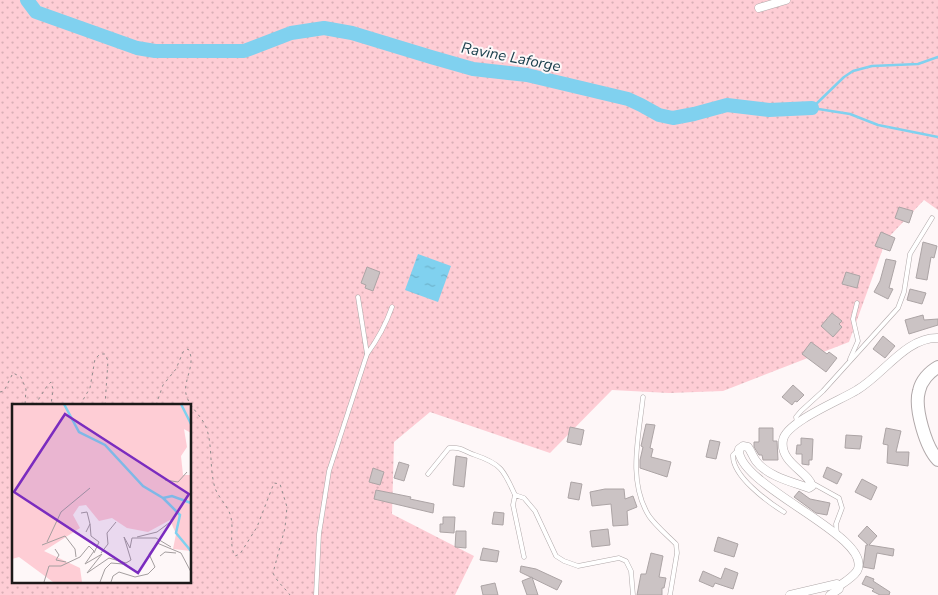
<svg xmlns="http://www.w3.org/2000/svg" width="938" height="595" font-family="'Nunito Sans',sans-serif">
	<defs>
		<pattern id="grass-dots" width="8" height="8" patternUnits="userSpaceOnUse" patternTransform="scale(1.25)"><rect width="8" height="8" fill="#fecdd5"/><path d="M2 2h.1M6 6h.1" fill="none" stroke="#d9afb6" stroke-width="1.8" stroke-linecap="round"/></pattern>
		<pattern id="water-ripples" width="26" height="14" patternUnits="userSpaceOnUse" patternTransform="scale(1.25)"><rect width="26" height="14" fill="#80d1ef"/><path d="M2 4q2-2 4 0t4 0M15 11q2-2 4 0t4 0" fill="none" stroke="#6eb3cc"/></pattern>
	</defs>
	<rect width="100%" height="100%" fill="#fef7f8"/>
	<!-- grass -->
	<path fill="url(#grass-dots)" fill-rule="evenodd" d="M0 0H938V210L924 200 886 240 849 342 723 391 669 393 612 390 550 453 430 412 394 442 392 514 474 556 455 595H0ZM14 405H190V581H14Z"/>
	<!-- water -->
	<path fill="url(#water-ripples)" d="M418 254 451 266 438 302 405 290Z"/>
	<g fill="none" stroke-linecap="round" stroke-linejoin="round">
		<!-- stream -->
		<g stroke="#80d1ef" stroke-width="2.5">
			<path d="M812 108 844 77 853 71 872 66 918 64 938 57"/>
			<path d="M812 108 850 114 878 125 938 137"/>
		</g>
		<!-- river -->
		<path stroke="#80d1ef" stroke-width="14" d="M27 0 36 12 137 48 155 51H244L291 33 324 28 352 33 431 57 473 69 527 75 628 99 641 105 659 115 673 118 694 114 727 105 769 110 812 108"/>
	</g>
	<!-- building -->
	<g fill="#cbc3c4" stroke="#aca4a5">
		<path d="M899 207 913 211 909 223 895 218Z"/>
		<path d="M881 232 895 238 890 251 875 246Z"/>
		<path d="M923 242 937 246 934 258 931 257 927 280 916 278Z"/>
		<path d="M886 259 896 261 889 288 893 289 888 299 874 292 880 281Z"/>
		<path d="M367 267 380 272 373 291 365 288 366 285 361 283Z"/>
		<path d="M846 272 860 276 857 288 842 284Z"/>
		<path d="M910 289 926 293 922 304 907 300Z"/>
		<path d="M832 313 842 321 839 324 842 327 833 337 821 326Z"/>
		<path d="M923 315 924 320 938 319V325L909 334 905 320Z"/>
		<path d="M883 336 895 346 885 358 873 349Z"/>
		<path d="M811 342 827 354 829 352 837 358 826 372 802 354Z"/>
		<path d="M793 385 804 395 797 402 795 401 792 405 782 397Z"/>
		<path d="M646 424 655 425 650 448 653 449 651 457 671 462 667 477 640 468V460L643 447 641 446Z"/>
		<path d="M570 427 584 430 581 445 567 442Z"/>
		<path d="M759 428H773V441H777L778 460H763L762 455H759L754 447V442H759Z"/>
		<path d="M886 428 901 431 896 452H909L908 466 887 463 888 445 883 444Z"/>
		<path d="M846 435 862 436 860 449 845 448Z"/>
		<path d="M801 438 813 439 812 460H809V465L802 464V454H796L797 445H801Z"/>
		<path d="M710 440 720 442 716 459 706 457Z"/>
		<path d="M456 456 467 458 464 487 453 485Z"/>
		<path d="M399 462 409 465 404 481 394 478Z"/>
		<path d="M827 467 842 474 837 484 823 477Z"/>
		<path d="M373 468 384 472 380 485 369 482Z"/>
		<path d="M862 479 877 487 871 500 855 492Z"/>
		<path d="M571 482 582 484 579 500 568 498Z"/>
		<path d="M605 489H624L625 499 633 496 637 507 627 511 628 525 613 526 611 504 592 506 590 492Z"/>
		<path d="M376 490 411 497 410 499 434 504 433 513 374 499Z"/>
		<path d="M799 491 810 499 830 503 827 515 816 513 794 497Z"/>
		<path d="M494 512 504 513 503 525 492 524Z"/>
		<path d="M443 517H455L454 533 440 532V524H443Z"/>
		<path d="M867 526 877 536 869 545 894 549 893 556 877 553 874 569 863 567 866 545H868L858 536Z"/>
		<path d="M608 529 610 545 592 547 590 531Z"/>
		<path d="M456 531H466V548L455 547Z"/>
		<path d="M718 537 738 544 734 557 714 551Z"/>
		<path d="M483 548 499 551 497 562 480 560Z"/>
		<path d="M651 553 663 556 659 577 666 578 664 588H662V595H637L641 574H646Z"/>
		<path d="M521 566 536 569 562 581 557 590 520 572Z"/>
		<path d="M725 568 738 573 733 589 715 583 713 587 699 581 703 571 721 579Z"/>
		<path d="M866 576 874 579 873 581 890 592 889 595H880L872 591 874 589 862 584Z"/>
		<path d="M532 577 538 595H527L522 581Z"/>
		<path d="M495 583 498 595H483L481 586Z"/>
	</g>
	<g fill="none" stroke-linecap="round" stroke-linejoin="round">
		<defs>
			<g id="service">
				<path d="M358 297 367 354"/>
				<path d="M850 359 858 341 853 319 857 303"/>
				<path d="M643 397C639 436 627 481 649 516 656 526 667 535 676 544L677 553 670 595"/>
				<path d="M797 422 796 417 801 411 823 391 898 308 904 292 910 254 932 218"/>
				<path d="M739 449 733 455C732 476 768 502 784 512"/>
				<path d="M428 474 449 448C463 447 463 451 475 455 502 464 504 471 515 495"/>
				<path d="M812 483 839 498 842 508 836 524 837 534"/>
				<path d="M524 557 513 505 515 495 524 498 535 511 556 556 564 561 578 566 619 558 626 561 631 571 633 595"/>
				<path d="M316 595 319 534 329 471 367 354C378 339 386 324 392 307"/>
			</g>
			<g id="minor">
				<path d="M759 8 786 0"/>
				<path d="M790 595 837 584 839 586"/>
				<path d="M830 595 839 589V586C845 582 853 577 857 571 876 537 736 486 739 449L743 446 748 447C751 451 753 457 756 461 767 476 792 482 809 488L812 486C809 472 779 463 783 440 786 422 841 400 857 390 883 375 906 337 938 338"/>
			</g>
			<path id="primary" d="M938 367C929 372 921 381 919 391 914 408 926 448 938 460"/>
		</defs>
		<!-- service casing -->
		<use href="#service" stroke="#b0a8a9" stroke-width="5"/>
		<!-- minor casing -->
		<use href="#minor" stroke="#b0a8a9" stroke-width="9"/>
		<!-- primary casing -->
		<use href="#primary" stroke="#b0a8a9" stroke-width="14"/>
		<!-- path -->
		<g stroke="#918c8d" stroke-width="1" stroke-dasharray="2.5 4" stroke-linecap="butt">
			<path d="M0 392 4 391 13 373 21 377 26 389 25 405"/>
			<path d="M35 405 47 386 51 382 53 389 51 405"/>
			<path d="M80 405 90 388 95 359 100 354H105L108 361 105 405"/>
			<path d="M156 405 163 385 176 369 183 352 188 349C197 363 183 380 186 394 189 407 201 415 206 427 213 445 209 468 215 488 218 497 227 505 230 514 235 528 228 543 235 556L240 554 257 527 274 483 280 484 287 507 285 528 273 573C277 582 284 587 290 595"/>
		</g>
		<!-- service -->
		<use href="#service" stroke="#fff" stroke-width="4"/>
		<!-- minor -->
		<use href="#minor" stroke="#fff" stroke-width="8"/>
		<!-- primary -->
		<use href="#primary" stroke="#fff" stroke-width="12"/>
	</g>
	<g text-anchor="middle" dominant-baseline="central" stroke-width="4" stroke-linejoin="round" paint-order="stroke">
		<!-- water labels -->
		<g font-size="15" font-style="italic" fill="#1b404d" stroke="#fef7f8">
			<text transform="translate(511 57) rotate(11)">Ravine Laforge</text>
		</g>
	</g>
	<!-- overview -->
	<g transform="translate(12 404)">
		<rect width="179" height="179" fill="#fef7f8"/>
		<path d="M0 0H179V29L172 25 175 43 169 52 171 71H179V147L161 145 164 130 158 116 136 128 115 124 100 114 87 117 74 101 67 102 61 111 68 124 32 147 68 164 70 178H41L7 153 0 155Z" fill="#fecdd5"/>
		<path fill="none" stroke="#80d1ef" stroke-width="2.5" d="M52 0 67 28 93 41 131 82 151 94M169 0 179 20M151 94 168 111 164 129 179 147M151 94 160 92 179 99"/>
		<path fill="none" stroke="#a49e9f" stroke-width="1" d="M153 76 166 78 175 68M69 109 75 108 78 120M74 128 78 120 79 132 87 138 82 149M125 133 145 128 157 119M35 138 49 108 78 84M30 141 53 132 63 145 64 153M43 145 47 151 44 156 54 158M89 149 96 140 95 129 104 118M148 152 153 148 164 149M114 159 119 156 112 133 118 144 120 134H144L159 143M32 178 37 162H49L68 153 77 142 82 147 73 160 90 150 75 169 97 154 114 159M88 178 93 165 99 159 111 160M99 178 101 172 107 168 123 173 136 170 143 163 137 150 145 139 169 149 179 168"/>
		<path fill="#7b2cbf" fill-opacity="0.15" stroke="#7b2cbf" stroke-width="2.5" d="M53 10 177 90 126 169 2 88Z"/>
		<rect width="179" height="179" fill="none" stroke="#1c1919" stroke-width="2.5"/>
	</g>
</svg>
